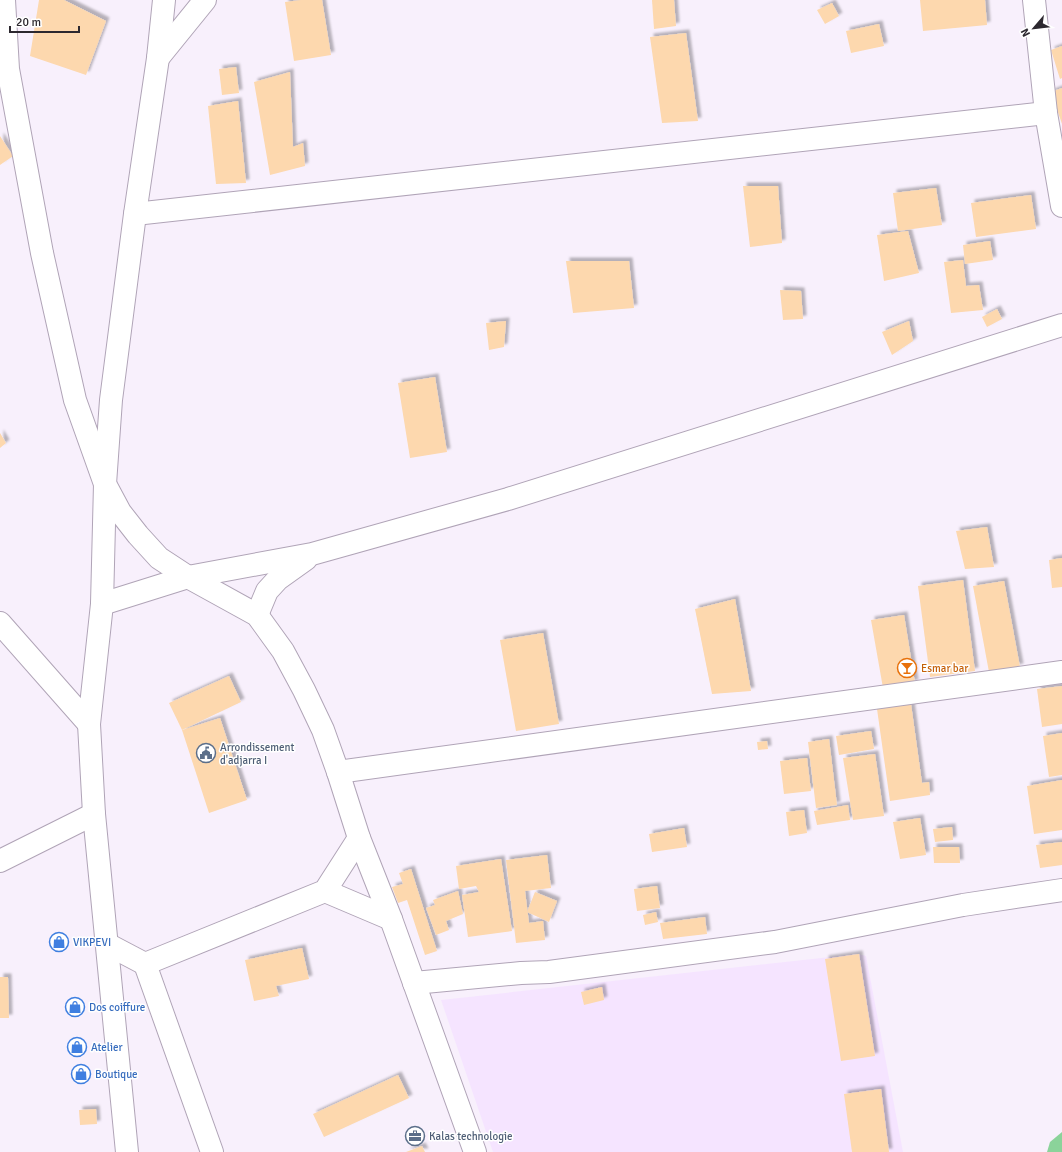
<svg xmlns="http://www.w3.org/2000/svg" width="1062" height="1152" font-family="Signika,sans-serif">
	<defs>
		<filter id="shadow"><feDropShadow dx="3.5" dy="-3.5" stdDeviation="1" flood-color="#0004"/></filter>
	</defs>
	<rect width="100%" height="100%" fill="#f8f0fc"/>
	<!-- built -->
	<path fill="#f5e4ff" d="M858 954 866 956 903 1152H493L441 1000Z"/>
	<!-- green -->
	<path fill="#8bd39a" d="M1062 1132V1152H1047L1050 1142Z"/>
	<!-- building -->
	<g fill="#fdd8ae" filter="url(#shadow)">
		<path d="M39 0H64L106 21 86 75 30 56Z"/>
		<path d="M301 0H322L331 55 294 61 285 2Z"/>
		<path d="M652 0H674L676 26 654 29Z"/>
		<path d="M920 0H985L987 25 923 31Z"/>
		<path d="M832 3 839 16 825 24 817 10Z"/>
		<path d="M879 24 884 46 851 53 846 31Z"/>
		<path d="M686 33 698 121 662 123 650 37Z"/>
		<path d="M1062 46V78L1060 79 1051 50Z"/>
		<path d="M236 67 239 93 222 95 219 69Z"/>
		<path d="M290 72 293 147 303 143 305 166 270 175 254 82Z"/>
		<path d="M1062 88V124L1051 92Z"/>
		<path d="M238 101 246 183 216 184 208 106Z"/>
		<path d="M0 136 13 156 0 165Z"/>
		<path d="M743 186H778L782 243 750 247Z"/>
		<path d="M936 188 942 225 898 231 893 193Z"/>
		<path d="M1031 195 1036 229 976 237 971 203Z"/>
		<path d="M908 231 919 273 884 281 877 235Z"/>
		<path d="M990 241 993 260 965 264 963 245Z"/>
		<path d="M963 260 966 286 979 285 983 310 951 313 944 262Z"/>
		<path d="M566 261H629L634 308 573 313Z"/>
		<path d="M780 290 801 291 803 319 783 320Z"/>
		<path d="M997 309 1002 319 987 327 982 317Z"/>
		<path d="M506 321 504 347 489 350 486 323Z"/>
		<path d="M909 321 913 341 892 355 882 332Z"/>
		<path d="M435 377 447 452 410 458 398 383Z"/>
		<path d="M0 433 6 443 0 448Z"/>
		<path d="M987 527 994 567 965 569 956 531Z"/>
		<path d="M1062 558V587L1052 588 1049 560Z"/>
		<path d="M963 580 975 671 930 677 918 586Z"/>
		<path d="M1004 581 1020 667 989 672 973 586Z"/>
		<path d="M735 599 751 691 712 694 695 609Z"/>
		<path d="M904 615 915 683 883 688 871 620Z"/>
		<path d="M543 633 559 724 516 731 500 640Z"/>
		<path d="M229 676 241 702 182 730 169 703Z"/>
		<path d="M1062 686V724L1042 727 1037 689Z"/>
		<path d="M911 704 922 783 929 782 930 795 890 801 877 709Z"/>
		<path d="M220 718 247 800 209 813 182 730Z"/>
		<path d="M871 731 874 749 839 755 836 736Z"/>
		<path d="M1062 733V775L1049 777 1043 736Z"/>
		<path d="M829 739 837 805 816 808 808 742Z"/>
		<path d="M767 741 768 749 758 750 757 742Z"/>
		<path d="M875 754 884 816 853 820 843 758Z"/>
		<path d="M807 758 811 791 784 794 780 761Z"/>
		<path d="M1062 780V830L1034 834 1027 786Z"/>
		<path d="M848 805 850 820 817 825 814 811Z"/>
		<path d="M804 810 807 833 789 836 786 812Z"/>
		<path d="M920 818 926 855 900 859 893 822Z"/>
		<path d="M952 827 953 840 935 842 933 829Z"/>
		<path d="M684 828 687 847 652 852 649 834Z"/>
		<path d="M1062 842V865L1040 868 1036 845Z"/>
		<path d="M933 847H959L960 863H934Z"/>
		<path d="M547 855 551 888 525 891 529 923 543 921 545 940 516 943 506 860Z"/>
		<path d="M501 859 512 931 468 937 462 895 479 892 476 886 459 889 456 866Z"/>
		<path d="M411 869 437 951 425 955 407 900 398 903 392 887 403 884 399 873Z"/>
		<path d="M657 886 660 908 637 911 634 889Z"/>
		<path d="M458 891 463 914 446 921 449 930 436 935 426 908 435 905 433 900Z"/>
		<path d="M535 892 557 901 549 922 527 912Z"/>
		<path d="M656 912 658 922 645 925 643 915Z"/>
		<path d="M705 917 707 934 663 939 660 923Z"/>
		<path d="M302 948 309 979 276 986 279 996 254 1001 245 960Z"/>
		<path d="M859 954 875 1056 841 1061 825 959Z"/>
		<path d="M0 977H8L9 1018H0Z"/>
		<path d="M602 987 604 1000 584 1005 581 992Z"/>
		<path d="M398 1075 409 1098 324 1137 313 1114Z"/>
		<path d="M881 1089 889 1152H852L844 1094Z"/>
		<path d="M96 1109 97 1124 80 1125 79 1110Z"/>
		<path d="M422 1146 425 1152H406Z"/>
	</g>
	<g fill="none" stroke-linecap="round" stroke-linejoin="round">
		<defs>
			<g id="minor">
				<path d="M4 0 8 69 42 253 75 400 105 484 120 512 138 535 159 558 188 577 257 615 283 651 304 690 323 730 338 772 359 838 391 919 475 1152"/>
				<path d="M1034 0 1046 113 1062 206"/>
				<path d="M158 58 205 0"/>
				<path d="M135 214 1046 113"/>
				<path d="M102 604 188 577 312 554 508 499 1062 325"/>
				<path d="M257 615 267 591 278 579 306 559"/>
				<path d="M0 623 89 724"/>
				<path d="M338 772 1062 672"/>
				<path d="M0 861 94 814"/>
				<path d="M325 891 391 919"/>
				<path d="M107 944 145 964 325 891 359 838"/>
				<path d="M145 964 212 1152"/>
				<path d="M414 983 521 973 549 972 775 942 963 905 1062 890"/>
				<path d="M127 1152 94 814 89 724 102 604 105 484 111 400 135 214 158 58 164 0"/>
			</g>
		</defs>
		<!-- minor casing -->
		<use href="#minor" stroke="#b0a4b7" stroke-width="24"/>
		<!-- minor -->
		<use href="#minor" stroke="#fff" stroke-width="22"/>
	</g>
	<!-- icons -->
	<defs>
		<symbol id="bar-ring" viewBox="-11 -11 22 22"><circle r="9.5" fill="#fff" stroke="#e8710a" stroke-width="1.5"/><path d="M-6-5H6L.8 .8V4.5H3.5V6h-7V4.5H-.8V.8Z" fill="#e8710a"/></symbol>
		<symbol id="civic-ring" viewBox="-11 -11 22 22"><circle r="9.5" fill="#fff" stroke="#5c6f8a" stroke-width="1.5"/><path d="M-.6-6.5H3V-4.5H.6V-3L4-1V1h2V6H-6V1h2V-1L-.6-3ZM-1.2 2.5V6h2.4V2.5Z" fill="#5c6f8a"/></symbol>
		<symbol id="shop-ring" viewBox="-11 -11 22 22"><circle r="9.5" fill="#fff" stroke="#3f7fe0" stroke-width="1.5"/><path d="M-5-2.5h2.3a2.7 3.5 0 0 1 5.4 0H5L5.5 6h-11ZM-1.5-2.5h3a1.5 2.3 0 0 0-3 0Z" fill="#3f7fe0"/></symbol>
		<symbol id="office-ring" viewBox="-11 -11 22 22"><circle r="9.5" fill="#fff" stroke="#5c6f8a" stroke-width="1.5"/><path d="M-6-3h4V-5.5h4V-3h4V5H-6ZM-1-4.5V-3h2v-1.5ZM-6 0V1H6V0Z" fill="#5c6f8a"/></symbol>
	</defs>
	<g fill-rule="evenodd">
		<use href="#bar-ring" x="896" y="657" width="22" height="22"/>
		<use href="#civic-ring" x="195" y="742" width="22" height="22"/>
		<use href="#shop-ring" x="48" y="931" width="22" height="22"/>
		<use href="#shop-ring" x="64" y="996" width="22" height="22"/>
		<use href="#shop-ring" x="66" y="1036" width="22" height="22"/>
		<use href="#shop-ring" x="70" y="1063" width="22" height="22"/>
		<use href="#office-ring" x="404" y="1125" width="22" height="22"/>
	</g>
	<g text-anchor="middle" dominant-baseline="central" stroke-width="3" stroke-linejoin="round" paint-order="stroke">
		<!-- food labels -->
		<g font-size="11" fill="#c56008" stroke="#fff" text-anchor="start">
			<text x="921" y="668">Esmar bar</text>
		</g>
		<!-- service labels -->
		<g font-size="11" fill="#4e5e75" stroke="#fff" text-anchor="start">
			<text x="220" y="747">Arrondissement<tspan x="220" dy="13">d'adjarra I</tspan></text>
			<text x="429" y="1136">Kalas technologie</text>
		</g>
		<!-- shop labels -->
		<g font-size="11" fill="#366cbe" stroke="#fff" text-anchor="start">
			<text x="73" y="942">VIKPEVI</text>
			<text x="89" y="1007">Dos coiffure</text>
			<text x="91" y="1047">Atelier</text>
			<text x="95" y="1074">Boutique</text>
		</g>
	</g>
	<!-- north arrow -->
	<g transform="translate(1034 28) rotate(242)" stroke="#ffffff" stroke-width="3" paint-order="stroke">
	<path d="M0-3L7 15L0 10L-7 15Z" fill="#2c282f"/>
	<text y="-6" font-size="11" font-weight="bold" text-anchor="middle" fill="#2c282f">N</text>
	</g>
	<!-- scale -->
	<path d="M10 26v6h69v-6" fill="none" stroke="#2c282f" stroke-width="2"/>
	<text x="16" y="26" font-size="12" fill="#2c282f" stroke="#ffffff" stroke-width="3" paint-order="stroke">20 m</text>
</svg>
